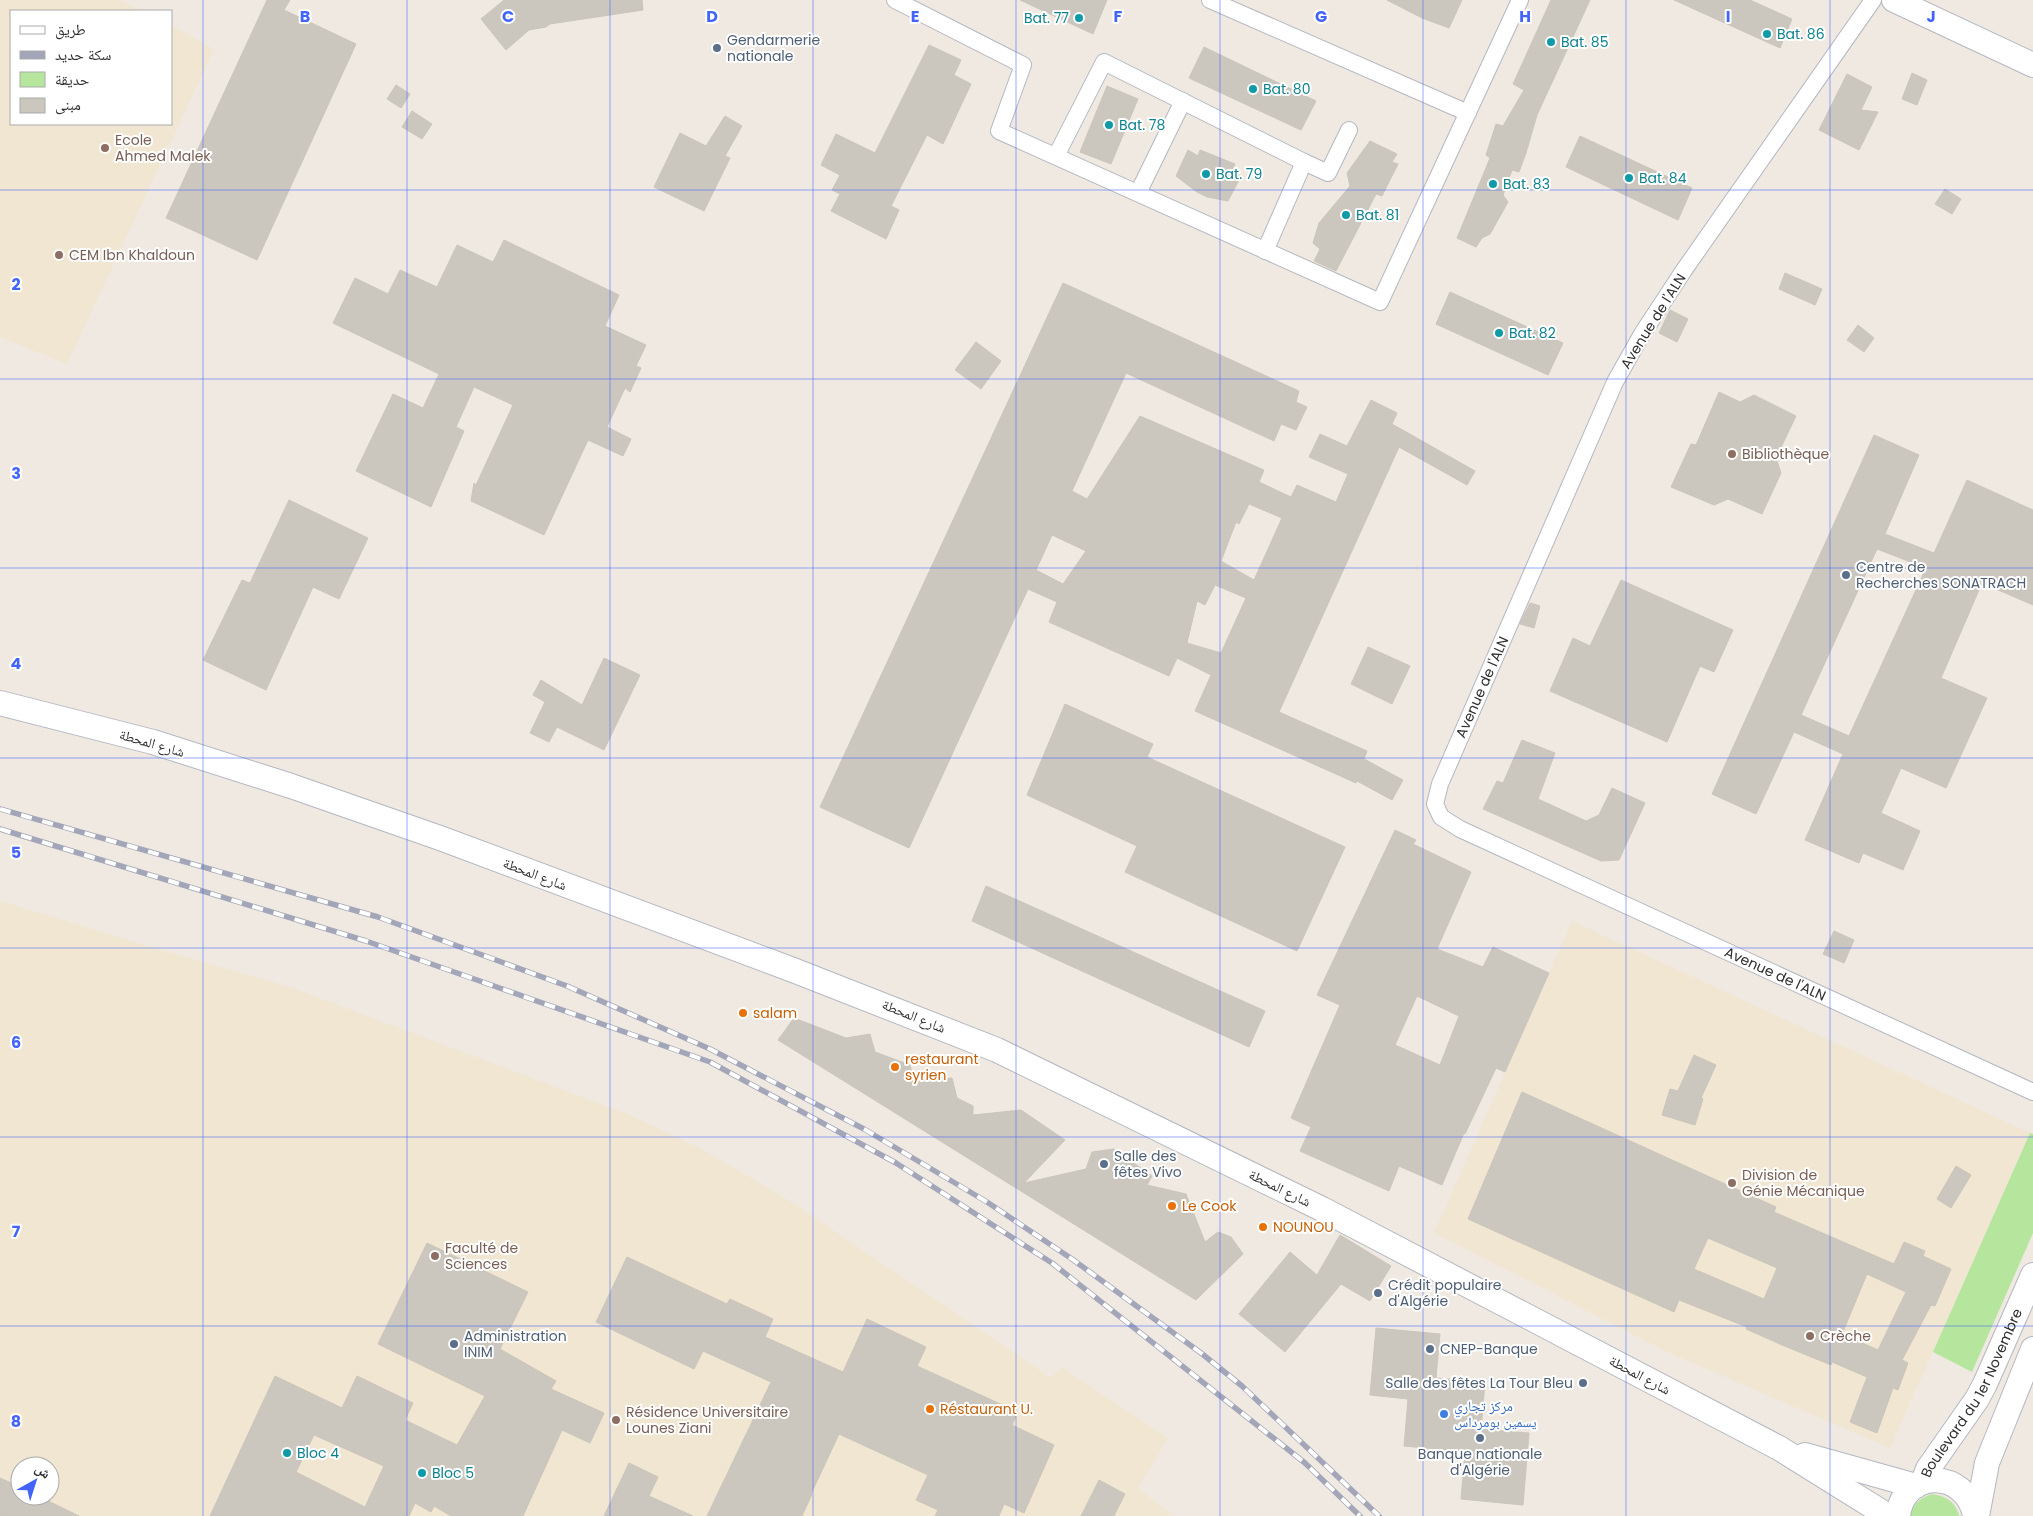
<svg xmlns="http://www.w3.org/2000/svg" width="2033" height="1516" font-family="Poppins,'Noto Naskh Arabic',sans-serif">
	<rect width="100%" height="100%" fill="#efe9e1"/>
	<!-- education -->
	<g fill="#f0e6d1" fill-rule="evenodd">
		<path d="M0 0H120L143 11H11V124H171V25L214 49 67 364 0 337Z"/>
		<path d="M0 901 148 946 293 988 630 1115 702 1149 793 1203 1051 1378 1061 1367 1168 1438 1138 1488 1173 1516H0ZM20 1466H50V1496H20Z"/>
		<path d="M1572 921 2030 1133 1890 1448 1672 1354 1434 1233Z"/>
	</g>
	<!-- green -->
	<g fill="#b6e59e">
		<path d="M2030 1133 2033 1134V1233L1972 1372 1933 1352Z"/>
		<path d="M1932 1494C1946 1496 1956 1502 1959 1516H1910C1913 1504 1920 1498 1932 1494Z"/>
	</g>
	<!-- building -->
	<g fill="#cbc7bf" stroke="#cbc5ba" fill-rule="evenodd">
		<path d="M267 0H290L284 10 356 44 257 260 166 218Z"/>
		<path d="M504 0H642L643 10 550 24 546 27 529 30 506 50 481 19Z"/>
		<path d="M1020 0H1107L1093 34Z"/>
		<path d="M1387 0H1462L1449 28 1422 18Z"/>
		<path d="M1551 0H1590L1537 115 1526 153 1519 172 1512 170 1503 195 1508 202 1490 234 1482 238 1476 247 1457 238 1490 158 1486 155 1496 124 1503 126 1524 90 1513 84Z"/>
		<path d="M1674 0H1750L1792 19 1780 48Z"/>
		<path d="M929 45 961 60 954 75 971 84 943 144 927 135 891 206 899 210 886 239 831 211 840 194 832 190 840 175 821 165 836 134 875 153Z"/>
		<path d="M1204 47 1316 101 1301 130 1189 78Z"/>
		<path d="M1912 73 1927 80 1917 105 1902 99Z"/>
		<path d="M1847 74 1872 87 1861 110 1878 112 1859 150 1819 130Z"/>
		<path d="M396 85 410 94 401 108 387 99Z"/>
		<path d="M1107 86 1138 99 1111 164 1080 152Z"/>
		<path d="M412 111 432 124 422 139 402 127Z"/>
		<path d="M725 116 742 126 725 156 730 158 704 211 654 187 680 133 706 146Z"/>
		<path d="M1580 136 1692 188 1678 220 1566 167Z"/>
		<path d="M1370 141 1397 154 1392 162 1398 164 1382 196 1376 194 1336 271 1314 261 1320 249 1313 243 1319 223 1350 186 1347 173Z"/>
		<path d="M1188 150 1198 156 1200 150 1235 164 1231 173 1241 176 1228 201 1207 197 1197 192 1176 176Z"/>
		<path d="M1945 189 1961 199 1952 214 1935 204Z"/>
		<path d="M504 240 619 295 605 326 646 345 636 366 641 368 630 392 625 388 607 427 631 439 623 456 588 440 544 535 471 501 474 483 476 485 513 405 474 387 456 427 464 431 431 507 356 471 393 394 423 408 439 374 333 323 355 278 388 294 400 270 437 287 457 245 493 262Z"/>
		<path d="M1785 273 1822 289 1815 305 1779 289Z"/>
		<path d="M1063 283 1299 391 1296 402 1307 407 1296 430 1281 424 1274 441 1126 373 1072 491 1087 499 1140 416 1264 470 1259 482 1291 497 1297 485 1336 502 1348 474 1309 457 1320 434 1347 446 1371 400 1397 413 1392 424 1475 471 1467 485 1399 447 1279 712 1367 751 1364 759 1403 780 1392 800 1357 781 1356 783 1195 711 1211 675 1177 658 1169 676 1049 622 1057 602 1028 589 909 848 820 807ZM1249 504 1282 518 1254 580 1221 561 1236 522 1239 524ZM1052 535 1086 551 1063 584 1036 570ZM1215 585 1246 598 1221 653 1187 643 1197 601 1205 605Z"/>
		<path d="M1450 292 1563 343 1548 375 1436 324Z"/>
		<path d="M1670 310 1688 319 1677 342 1659 333Z"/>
		<path d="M1858 325 1874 338 1864 352 1847 340Z"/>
		<path d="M976 342 1001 361 981 389 955 370Z"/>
		<path d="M1719 392 1740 402 1754 395 1796 416 1776 458 1781 473 1762 514 1728 499 1714 505 1671 487 1691 444 1696 445Z"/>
		<path d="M1874 435 1919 455 1885 534 1934 553 1967 480 2033 510V605L1982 583 1941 678 1987 698 1946 788 1901 768 1881 813 1920 831 1903 870 1863 853 1859 863 1805 840 1843 754 1794 732 1756 814 1712 794ZM1877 549 1926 568 1849 736 1801 715Z"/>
		<path d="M289 500 368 538 339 599 313 587 266 690 203 660 242 580 250 583Z"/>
		<path d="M1621 580 1733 630 1714 672 1700 666 1667 742 1550 691 1573 638 1590 646Z"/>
		<path d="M1530 603 1540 606 1534 628 1520 624Z"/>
		<path d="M1368 647 1410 666 1392 704 1351 684Z"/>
		<path d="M604 658 640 675 604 750 557 727 549 742 530 733 545 702 533 695 541 680 582 705Z"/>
		<path d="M1065 704 1153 744 1147 757 1345 847 1297 951 1125 872 1137 846 1027 795Z"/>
		<path d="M1522 740 1555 753 1538 799 1586 821 1599 815 1612 788 1645 803 1619 860 1601 861 1483 809 1497 781 1503 783Z"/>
		<path d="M1395 830 1416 840 1413 844 1471 872 1437 949 1483 967 1493 947 1549 973 1505 1072 1496 1068 1465 1134 1464 1133 1442 1185 1399 1166 1389 1191 1300 1151 1311 1127 1291 1118 1340 1005 1317 995ZM1417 996 1459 1016 1440 1065 1395 1045Z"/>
		<path d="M986 886 1265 1011 1249 1047 972 921Z"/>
		<path d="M1834 931 1854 940 1844 963 1823 954Z"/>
		<path d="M794 1018 846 1038 870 1034 875 1052 910 1065 914 1081 952 1078 957 1098 973 1106V1115L1021 1110 1065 1140 1024 1183 1086 1169 1092 1152 1114 1149 1152 1176 1147 1185 1186 1194 1205 1242 1218 1232 1231 1237 1243 1254 1196 1300 778 1040Z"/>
		<path d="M1694 1055 1716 1065 1701 1098 1703 1099 1695 1125 1662 1115 1670 1089 1678 1091Z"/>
		<path d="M1522 1092 1776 1207 1774 1212 1894 1264 1904 1242 1925 1251 1923 1256 1951 1269 1935 1306 1931 1305 1902 1360 1908 1363 1898 1390 1893 1388 1877 1433 1850 1422 1867 1377 1832 1362 1831 1365 1782 1345 1746 1329 1747 1327 1679 1300 1674 1312 1468 1219ZM1708 1238 1777 1268 1764 1299 1694 1269ZM1867 1274 1906 1292 1878 1350 1842 1334Z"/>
		<path d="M1956 1166 1971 1175 1951 1208 1937 1199Z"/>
		<path d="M1340 1235 1391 1266 1370 1301 1341 1284 1285 1352 1239 1314 1290 1252 1317 1275Z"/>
		<path d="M427 1243 528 1292 500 1349 556 1381 551 1389 604 1413 590 1443 562 1430 523 1516H451L434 1506 431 1512 415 1503 409 1516H210L275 1376 342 1408 357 1376 413 1403 405 1420 457 1445 485 1396 378 1344ZM314 1435 384 1466 365 1507 296 1472Z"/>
		<path d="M627 1257 727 1304 730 1299 773 1319 765 1337 843 1372 867 1319 926 1347 917 1366 1018 1412 1012 1425 1054 1445 1024 1513 1004 1504 999 1516H935L938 1510 916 1500 928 1475 839 1434 811 1494H812L802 1516H707L771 1382 703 1351 694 1369 596 1322Z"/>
		<path d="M1376 1328 1440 1334 1436 1378 1485 1382 1481 1429 1529 1433 1523 1505 1461 1499 1465 1452 1404 1446 1408 1399 1370 1395Z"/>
		<path d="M629 1463 658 1477 649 1496 693 1516H604Z"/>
		<path d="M0 1478 20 1487V1496H38L79 1516H0Z"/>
		<path d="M1099 1480 1125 1494 1114 1516H1081Z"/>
	</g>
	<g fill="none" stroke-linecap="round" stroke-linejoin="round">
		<defs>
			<g id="street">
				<path d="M895 0 1023 65 999 131 1380 302 1520 0"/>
				<path d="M1210 0 1468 113"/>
				<path id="s1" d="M1873 0 1684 270 1642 334 1615 382 1440 784 1435 804 1441 817 1460 829 2033 1092"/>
				<path d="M1056 156 1104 62 1304 162"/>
				<path d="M1138 193 1183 101"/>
				<path d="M1265 251 1304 162 1328 173 1349 130"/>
			</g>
			<g id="secondary">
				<path d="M1894 0 2033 65"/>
				<path d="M0 703 153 742 291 786 440 838 793 970 997 1050 1322 1209 1779 1448 1888 1516"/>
				<path d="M1805 1455 1916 1486"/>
				<path id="s2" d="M1923 1482 1928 1469 1977 1399 1985 1384 2033 1275"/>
				<path d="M1898 1516C1903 1468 1967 1469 1975 1516"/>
				<path d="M1977 1516 1987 1463 2033 1349"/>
			</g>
		</defs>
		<!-- street casing -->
		<use href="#street" stroke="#b4b7c1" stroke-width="18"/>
		<!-- secondary casing -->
		<use href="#secondary" stroke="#b4b7c1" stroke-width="26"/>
		<!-- street -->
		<use href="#street" stroke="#fff" stroke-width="16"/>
		<!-- secondary -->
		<use href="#secondary" stroke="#fff" stroke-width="24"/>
		<defs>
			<g id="rail">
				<path d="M0 809 378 917 567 986 710 1049 864 1129 987 1202 1072 1259 1201 1353 1242 1386 1379 1516"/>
				<path d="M0 829 366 941 710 1062 896 1163 1052 1263 1305 1463 1360 1516"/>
			</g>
		</defs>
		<!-- rail casing -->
		<use href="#rail" stroke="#a3a6b8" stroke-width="5.5"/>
		<!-- rail -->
		<use href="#rail" stroke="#fff" stroke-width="4" stroke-dasharray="11" stroke-linecap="butt"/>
	</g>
	<!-- grid -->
	<path fill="none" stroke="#4264fb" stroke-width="1" stroke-opacity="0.55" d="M203 0V1516M407 0V1516M610 0V1516M813 0V1516M1016 0V1516M1220 0V1516M1423 0V1516M1626 0V1516M1830 0V1516M0 190H2033M0 379H2033M0 568H2033M0 758H2033M0 948H2033M0 1137H2033M0 1326H2033"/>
	<!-- markers -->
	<g fill="#0f9aa8" stroke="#fff" stroke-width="2">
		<circle cx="1079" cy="18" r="5"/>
		<circle cx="1767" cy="34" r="5"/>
		<circle cx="1551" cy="42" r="5"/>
		<circle cx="1253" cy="89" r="5"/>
		<circle cx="1109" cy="125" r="5"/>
		<circle cx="1206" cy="174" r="5"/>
		<circle cx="1629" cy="178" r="5"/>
		<circle cx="1493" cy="184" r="5"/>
		<circle cx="1346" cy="215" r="5"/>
		<circle cx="1499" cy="333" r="5"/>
		<circle cx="287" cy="1453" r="5"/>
		<circle cx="422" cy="1473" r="5"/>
	</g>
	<g fill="#5c6f8a" stroke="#fff" stroke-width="2">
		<circle cx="717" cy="48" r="5"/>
		<circle cx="1846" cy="575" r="5"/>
		<circle cx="1104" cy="1164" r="5"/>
		<circle cx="1378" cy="1293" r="5"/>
		<circle cx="454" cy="1344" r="5"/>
		<circle cx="1430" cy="1349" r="5"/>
		<circle cx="1583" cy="1383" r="5"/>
		<circle cx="1480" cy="1438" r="5"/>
	</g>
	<g fill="#8d6e63" stroke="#fff" stroke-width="2">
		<circle cx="105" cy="148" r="5"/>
		<circle cx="59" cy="255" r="5"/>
		<circle cx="1732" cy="454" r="5"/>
		<circle cx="1732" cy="1183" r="5"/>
		<circle cx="435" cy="1256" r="5"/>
		<circle cx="1810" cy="1336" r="5"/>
		<circle cx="616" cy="1420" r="5"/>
	</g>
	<g fill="#e8710a" stroke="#fff" stroke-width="2">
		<circle cx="743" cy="1013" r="5"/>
		<circle cx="895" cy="1067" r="5"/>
		<circle cx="1172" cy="1206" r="5"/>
		<circle cx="1263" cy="1227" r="5"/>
		<circle cx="930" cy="1409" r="5"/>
	</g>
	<circle fill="#3f7fe0" stroke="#fff" stroke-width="2" cx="1444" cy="1414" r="5"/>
	<g text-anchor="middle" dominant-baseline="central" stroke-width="4" stroke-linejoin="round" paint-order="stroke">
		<!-- culture labels -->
		<g font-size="14" fill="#0d838f" stroke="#fff" text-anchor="start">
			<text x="1069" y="18" text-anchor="end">Bat. 77</text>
			<text x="1777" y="34">Bat. 86</text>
			<text x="1561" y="42">Bat. 85</text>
			<text x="1263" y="89">Bat. 80</text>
			<text x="1119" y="125">Bat. 78</text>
			<text x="1216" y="174">Bat. 79</text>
			<text x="1639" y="178">Bat. 84</text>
			<text x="1503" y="184">Bat. 83</text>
			<text x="1356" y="215">Bat. 81</text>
			<text x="1509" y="333">Bat. 82</text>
			<text x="297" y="1453">Bloc 4</text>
			<text x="432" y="1473">Bloc 5</text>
		</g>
		<!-- service labels -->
		<g font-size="14" fill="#4e5e75" stroke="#fff" text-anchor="start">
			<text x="727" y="40">Gendarmerie<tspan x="727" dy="16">nationale</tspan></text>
			<text x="1856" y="567">Centre de<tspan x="1856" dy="16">Recherches SONATRACH</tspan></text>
			<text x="1114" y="1156">Salle des<tspan x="1114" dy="16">fêtes Vivo</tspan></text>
			<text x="1388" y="1285">Crédit populaire<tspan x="1388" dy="16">d'Algérie</tspan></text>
			<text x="464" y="1336">Administration<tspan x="464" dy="16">INIM</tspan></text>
			<text x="1440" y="1349">CNEP-Banque</text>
			<text x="1573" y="1383" text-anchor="end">Salle des fêtes La Tour Bleu</text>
			<text x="1480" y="1454" text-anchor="middle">Banque nationale<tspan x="1480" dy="16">d'Algérie</tspan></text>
		</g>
		<!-- education labels -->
		<g font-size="14" fill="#785e54" stroke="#fff" text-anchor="start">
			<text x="115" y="140">Ecole<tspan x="115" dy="16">Ahmed Malek</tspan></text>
			<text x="69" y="255">CEM Ibn Khaldoun</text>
			<text x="1742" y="454">Bibliothèque</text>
			<text x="1742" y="1175">Division de<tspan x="1742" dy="16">Génie Mécanique</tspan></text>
			<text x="445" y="1248">Faculté de<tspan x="445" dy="16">Sciences</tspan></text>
			<text x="1820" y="1336">Crèche</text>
			<text x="626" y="1412">Résidence Universitaire<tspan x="626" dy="16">Lounes Ziani</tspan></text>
		</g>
		<!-- street labels -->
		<g font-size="14" fill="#2e2e2e" stroke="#fff">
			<text transform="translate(1653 321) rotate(-58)">Avenue de l'ALN</text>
			<text transform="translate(1482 687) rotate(-66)">Avenue de l'ALN</text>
			<text transform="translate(152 743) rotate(16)">شارع المحطة</text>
			<text transform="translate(535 874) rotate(21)">شارع المحطة</text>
			<text stroke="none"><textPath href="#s1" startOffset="1304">Avenue de l'ALN</textPath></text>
			<text transform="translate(914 1016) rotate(22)">شارع المحطة</text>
			<text transform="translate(1280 1188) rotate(26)">شارع المحطة</text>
			<text transform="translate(1640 1375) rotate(28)">شارع المحطة</text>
			<text stroke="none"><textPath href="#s2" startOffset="102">Boulevard du 1er Novembre</textPath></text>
		</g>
		<!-- food labels -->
		<g font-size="14" fill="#c56008" stroke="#fff" text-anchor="start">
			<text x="753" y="1013">salam</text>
			<text x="905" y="1059">restaurant<tspan x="905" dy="16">syrien</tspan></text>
			<text x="1182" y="1206">Le Cook</text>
			<text x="1273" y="1227">NOUNOU</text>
			<text x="940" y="1409">Réstaurant U.</text>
		</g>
		<!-- shop labels -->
		<g font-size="14" fill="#366cbe" stroke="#fff" text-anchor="start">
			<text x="1454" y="1406">مركز تجاري<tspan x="1454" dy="16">يسمين بومرداس</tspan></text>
		</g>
	</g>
	<g font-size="16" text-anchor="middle" font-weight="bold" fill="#4264fb" stroke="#fff" stroke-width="4" stroke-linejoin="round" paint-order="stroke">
		<text x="305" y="22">B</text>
		<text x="508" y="22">C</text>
		<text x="712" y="22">D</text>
		<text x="915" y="22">E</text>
		<text x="1118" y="22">F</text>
		<text x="1321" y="22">G</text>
		<text x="1525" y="22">H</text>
		<text x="1728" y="22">I</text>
		<text x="1931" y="22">J</text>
		<text x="16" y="290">2</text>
		<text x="16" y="479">3</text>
		<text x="16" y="669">4</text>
		<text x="16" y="858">5</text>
		<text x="16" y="1048">6</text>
		<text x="16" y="1237">7</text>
		<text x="16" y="1427">8</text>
	</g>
	<!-- legend -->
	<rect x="10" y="10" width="162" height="115" fill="#ffffff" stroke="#ababab"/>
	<rect x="20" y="26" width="25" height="8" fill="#ffffff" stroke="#ababab"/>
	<text x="55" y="35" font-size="15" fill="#2e2e2e">طريق</text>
	<rect x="20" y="51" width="25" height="8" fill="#a3a6b8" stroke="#ababab"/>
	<text x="55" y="60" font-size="15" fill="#2e2e2e">سكة حديد</text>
	<rect x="20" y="72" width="25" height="15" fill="#b6e59e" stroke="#ababab"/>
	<text x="55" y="85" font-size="15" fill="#2e2e2e">حديقة</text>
	<rect x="20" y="98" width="25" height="15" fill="#cbc7bf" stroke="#ababab"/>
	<text x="55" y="110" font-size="15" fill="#2e2e2e">مبنى</text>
	<!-- north arrow -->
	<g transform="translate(35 1481) rotate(39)"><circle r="24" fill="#ffffff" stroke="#ababab"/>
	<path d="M0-4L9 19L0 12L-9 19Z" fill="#4264fb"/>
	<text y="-8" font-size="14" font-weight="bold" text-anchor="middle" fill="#2e2e2e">ش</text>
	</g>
</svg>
